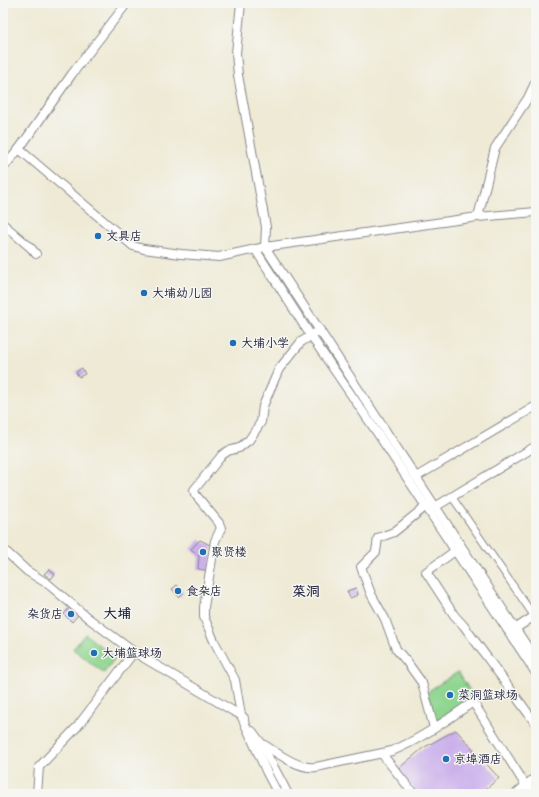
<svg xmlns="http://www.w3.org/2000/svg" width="539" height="797" font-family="'Architects Daughter','LXGW WenKai TC',sans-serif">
	<rect width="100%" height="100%" fill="#f6f6f2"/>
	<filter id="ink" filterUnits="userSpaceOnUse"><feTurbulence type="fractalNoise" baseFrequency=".025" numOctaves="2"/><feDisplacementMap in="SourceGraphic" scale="8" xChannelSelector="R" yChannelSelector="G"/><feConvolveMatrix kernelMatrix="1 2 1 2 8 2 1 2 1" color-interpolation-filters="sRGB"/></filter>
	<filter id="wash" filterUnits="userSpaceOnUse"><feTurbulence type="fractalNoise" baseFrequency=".012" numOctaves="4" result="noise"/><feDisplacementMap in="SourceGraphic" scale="16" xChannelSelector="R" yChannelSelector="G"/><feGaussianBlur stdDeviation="0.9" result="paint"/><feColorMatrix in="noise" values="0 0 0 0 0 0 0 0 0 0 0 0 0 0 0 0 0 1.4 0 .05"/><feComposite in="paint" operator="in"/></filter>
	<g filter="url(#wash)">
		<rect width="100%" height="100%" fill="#eeead5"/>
		<!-- green -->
		<g fill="#8fd690" stroke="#587c66">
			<path d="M85 634 115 658 104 673 73 649Z"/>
			<path d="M458 672 474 697 438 720H433L427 693 430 690Z"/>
		</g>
		<g id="blocks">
			<!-- building -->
			<g fill="#cbb0eb">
				<path d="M82 368 85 374 79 377 76 372Z"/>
				<path d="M200 540 212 546 210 571 198 569 199 556 191 549Z"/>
				<path d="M49 569 55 574 51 579 44 574Z"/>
				<path d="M177 585 183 593 179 597 172 589Z"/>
				<path d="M356 588 358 595 350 598 347 591Z"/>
				<path d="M70 607 79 614 72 622 64 614Z"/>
				<path d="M456 730 499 778 480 794H418L398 769 423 748Z"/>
			</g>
		</g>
	</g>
	<g filter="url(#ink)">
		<use href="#blocks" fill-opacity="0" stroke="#888688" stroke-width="1"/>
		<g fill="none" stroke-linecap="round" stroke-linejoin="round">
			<defs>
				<path id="pedestrian" d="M452 497 536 619"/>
				<g id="minor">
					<path d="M241 3 236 53 238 75 266 227 265 247 536 660"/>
					<path d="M19 149 72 74 124 7 126 3"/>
					<path d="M3 168 19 149 133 246 144 249 181 254 219 257 265 247 478 217 536 212"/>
					<path d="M478 217 495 148 528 98 536 81"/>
					<path d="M3 224 31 248 36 254"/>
					<path d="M255 249 311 336 378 434 536 673"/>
					<path d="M416 477 536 406"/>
					<path d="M430 503 394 532 378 538 376 552 361 567 371 594 385 619 396 649 407 662 422 683 434 728"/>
					<path d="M435 507 536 446"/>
					<path d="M459 548 426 572 454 615 464 626 536 724"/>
					<path d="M3 549 27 571 48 584 88 618 134 652 233 711 241 715 244 718"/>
					<path d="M515 629 536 615"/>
					<path d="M252 731 261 743 288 794"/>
					<path d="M261 743C276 752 299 770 316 767L392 751C421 739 447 720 473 702L526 786"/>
					<path d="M382 754 414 794"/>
					<path d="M37 794 39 767 77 727 134 652"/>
					<path d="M278 794 267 773 241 715 235 680 214 641 204 617V607L215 541 221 528 219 523 195 494 194 490 222 455 228 451 239 448 249 440 261 422 263 406 279 369 301 342 320 330"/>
				</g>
				<g id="tertiary">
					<path d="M517 794 536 778"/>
					<path d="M531 794 536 790"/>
				</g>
			</defs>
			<!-- pedestrian casing -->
			<use href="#pedestrian" stroke="#888688" stroke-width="8"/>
			<!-- minor casing -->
			<use href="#minor" stroke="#888688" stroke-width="10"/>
			<!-- tertiary casing -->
			<use href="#tertiary" stroke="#888688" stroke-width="12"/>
			<!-- pedestrian -->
			<use href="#pedestrian" stroke="#fff" stroke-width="6"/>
			<!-- minor -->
			<use href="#minor" stroke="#fff" stroke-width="8"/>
			<!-- tertiary -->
			<use href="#tertiary" stroke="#fff" stroke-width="10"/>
		</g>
	</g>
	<!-- markers -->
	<g fill="#1f6fb2" stroke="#f6f6f2" stroke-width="1.5">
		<circle cx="98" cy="236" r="4"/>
		<circle cx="144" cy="293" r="4"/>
		<circle cx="233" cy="343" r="4"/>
		<circle cx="203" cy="552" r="4"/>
		<circle cx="178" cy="591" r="4"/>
		<circle cx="71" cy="614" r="4"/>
		<circle cx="94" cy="653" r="4"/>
		<circle cx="450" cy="695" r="4"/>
		<circle cx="446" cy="759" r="4"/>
	</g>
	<g text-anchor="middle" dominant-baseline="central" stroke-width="3" stroke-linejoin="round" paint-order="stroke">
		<!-- poi labels -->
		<g font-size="12" fill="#22223b" stroke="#f6f6f2" text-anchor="start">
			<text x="106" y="236">文具店</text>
			<text x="152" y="293">大埔幼儿园</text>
			<text x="241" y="343">大埔小学</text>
			<text x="211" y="552">聚贤楼</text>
			<text x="186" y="591">食杂店</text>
			<text x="63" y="614" text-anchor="end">杂货店</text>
			<text x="102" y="653">大埔篮球场</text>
			<text x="458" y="695">菜洞篮球场</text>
			<text x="454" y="759">京埠酒店</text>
		</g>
		<!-- quarter labels -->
		<g font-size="14" font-weight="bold" fill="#22223b" stroke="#f6f6f2">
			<text x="306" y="592">菜洞</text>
			<text x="117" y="614">大埔</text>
		</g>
	</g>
	<!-- margin -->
	<rect width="539" height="797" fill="none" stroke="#f6f6f2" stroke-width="16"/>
</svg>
